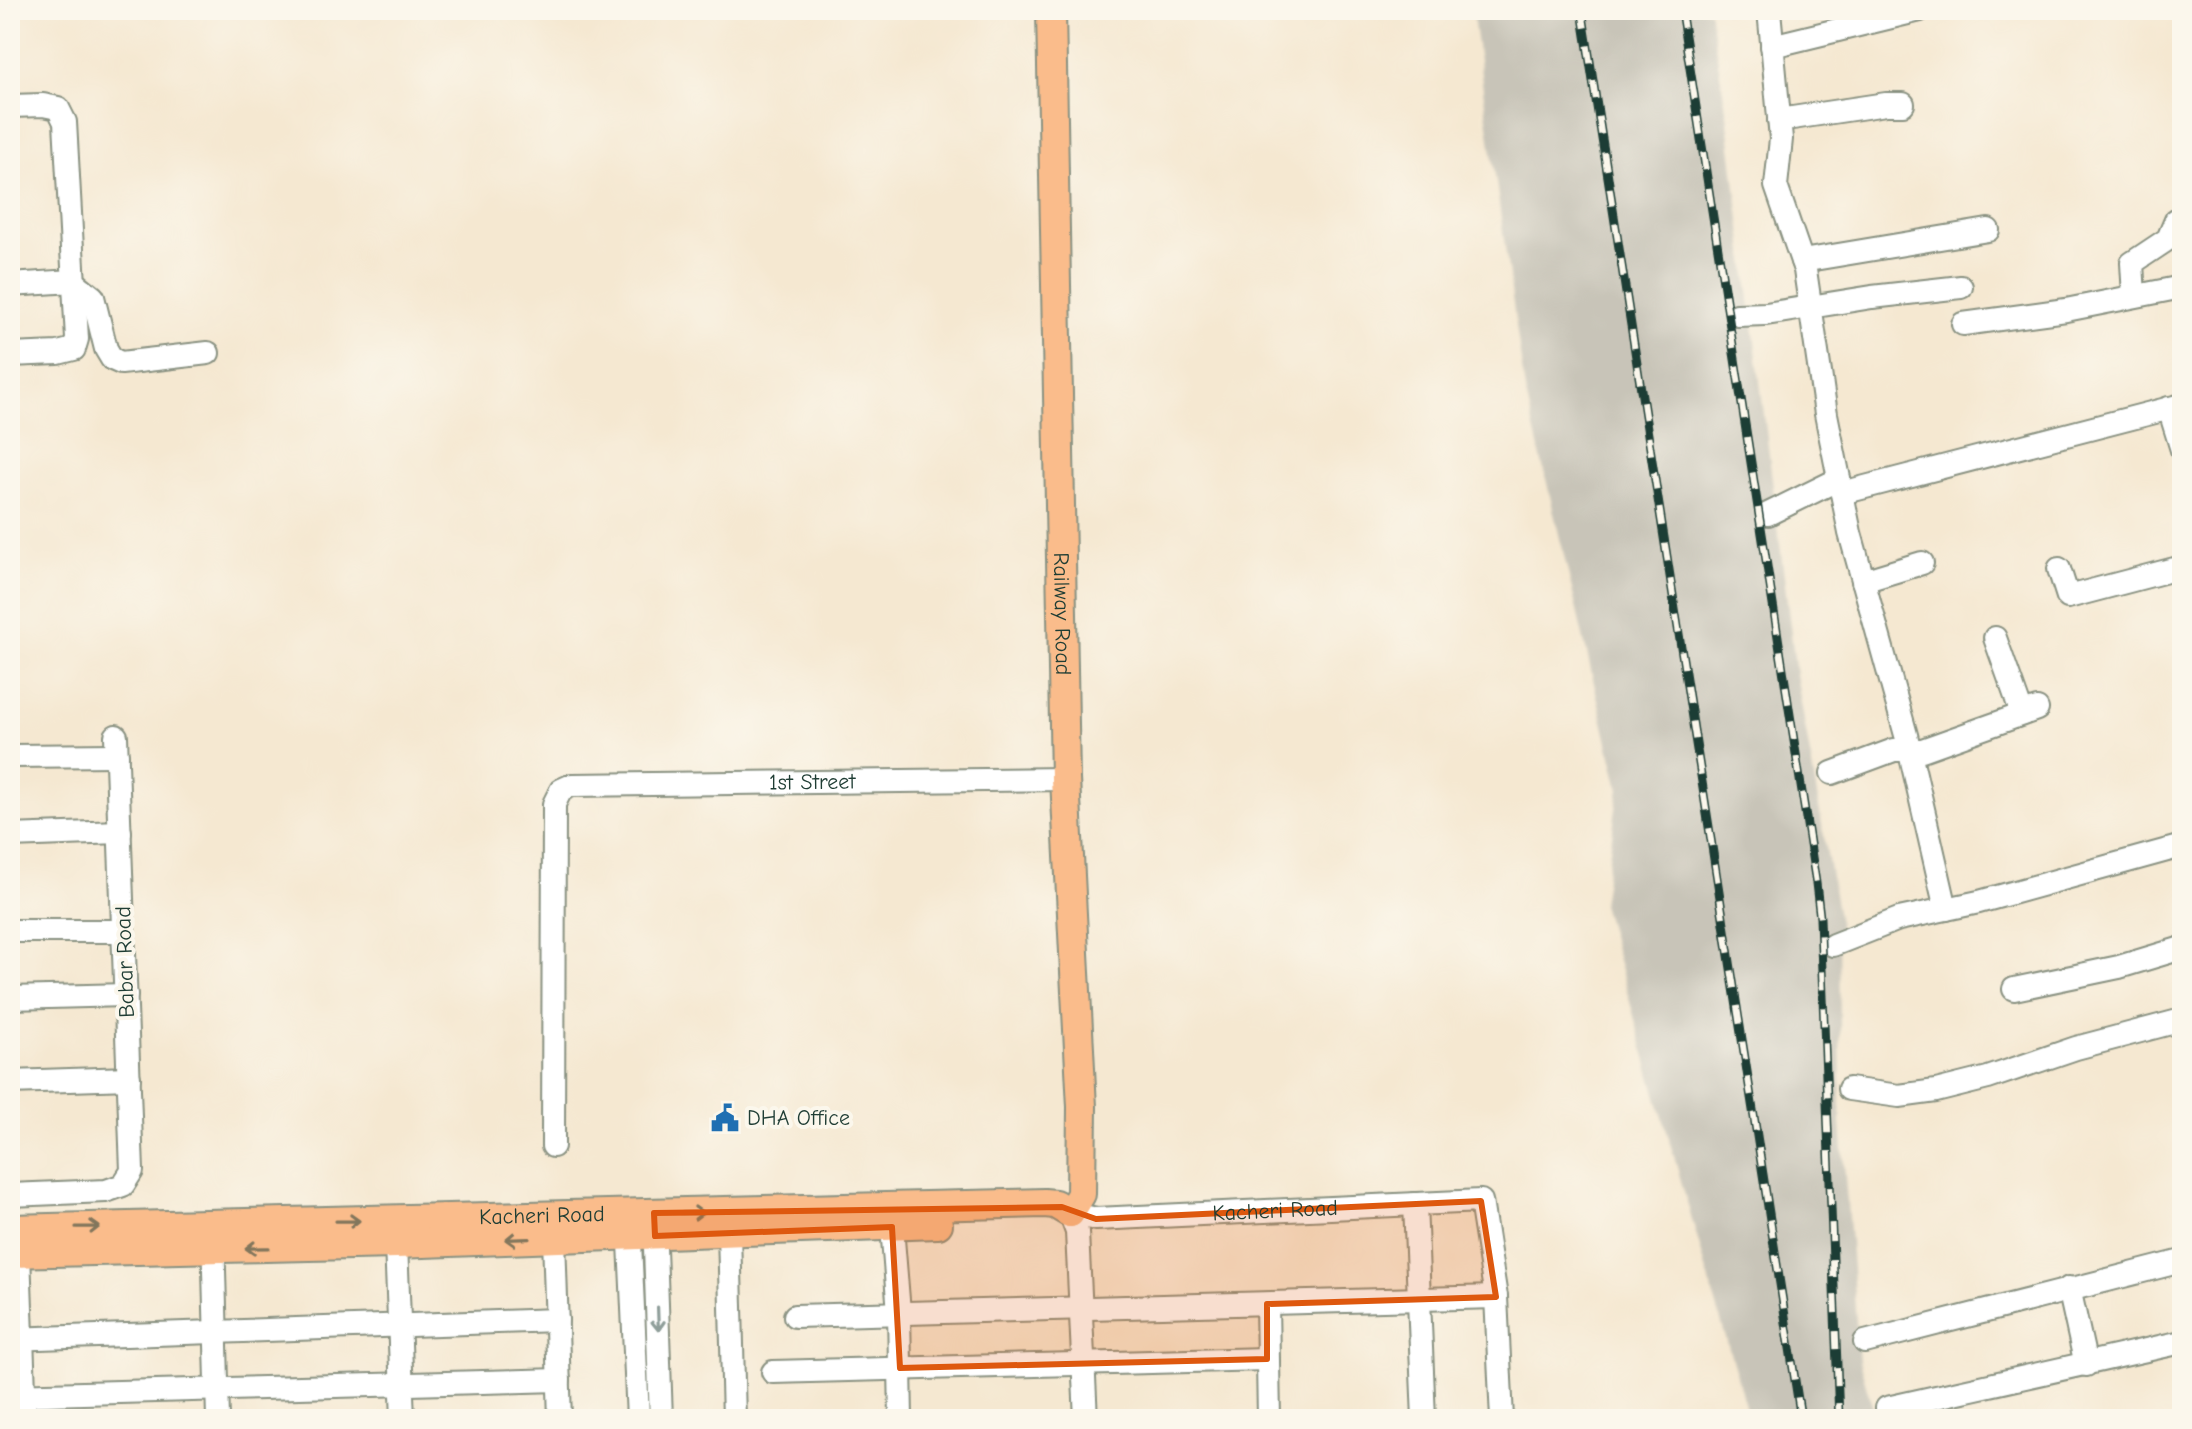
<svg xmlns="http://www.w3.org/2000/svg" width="2192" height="1429" font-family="'Comic Neue',sans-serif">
	<rect width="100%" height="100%" fill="#fbf7ec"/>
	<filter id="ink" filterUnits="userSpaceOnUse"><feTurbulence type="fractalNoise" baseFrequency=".0125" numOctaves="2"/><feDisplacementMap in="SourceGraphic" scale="16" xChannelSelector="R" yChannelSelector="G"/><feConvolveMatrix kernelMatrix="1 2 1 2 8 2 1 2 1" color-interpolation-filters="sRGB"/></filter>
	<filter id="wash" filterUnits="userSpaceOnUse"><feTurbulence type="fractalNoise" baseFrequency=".006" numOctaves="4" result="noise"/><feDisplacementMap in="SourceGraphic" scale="32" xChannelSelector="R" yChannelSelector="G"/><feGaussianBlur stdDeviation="1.8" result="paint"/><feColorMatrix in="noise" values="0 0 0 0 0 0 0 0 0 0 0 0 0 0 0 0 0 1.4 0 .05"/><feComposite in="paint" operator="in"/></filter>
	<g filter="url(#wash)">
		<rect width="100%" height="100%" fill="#f5e8d1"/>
		<!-- industrial -->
		<path fill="#c8c4b8" d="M1472 10H1709L1727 114 1796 674 1839 923 1841 1124 1859 1361 1876 1419H1749L1602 904 1619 789 1525 390Z"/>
	</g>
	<g filter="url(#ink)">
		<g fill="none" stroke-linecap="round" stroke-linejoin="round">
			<defs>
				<g id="minor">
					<path d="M1769 10 1781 139 1776 186 1805 270 1826 414 1850 533 1906 735 1946 909"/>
					<path d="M1772 46 1920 10"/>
					<path d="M10 106 43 105 58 108 65 122 77 339 74 349 58 353 10 355"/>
					<path d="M1779 120 1886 104H1903"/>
					<path d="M1802 261 1988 230"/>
					<path d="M10 285 73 281 93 297 106 349 112 359 121 363 208 353"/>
					<path d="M2134 296 2132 263 2168 239 2176 220 2182 217"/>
					<path d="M1737 315 1766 314 1872 297 1961 287"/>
					<path d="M1963 324 2066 310 2182 287"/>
					<path d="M2169 408 2182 450"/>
					<path d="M1842 493 2182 405"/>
					<path d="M1768 514 1839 479"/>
					<path d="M2059 569 2068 597 2182 567"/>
					<path d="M1863 581 1922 563"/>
					<path d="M1995 638 2022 714"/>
					<path d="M10 756 117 755"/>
					<path d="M1832 773 1894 750H1922L2037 709"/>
					<path d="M10 836 120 832"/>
					<path d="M10 931H123"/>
					<path d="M1833 945 1899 919 1979 902 2182 846"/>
					<path d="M2014 989 2119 967 2182 948"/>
					<path d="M10 998 126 995"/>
					<path d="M10 1082 129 1078"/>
					<path d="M1849 1089 1899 1096 1936 1091 1988 1078 2076 1048 2182 1020"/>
					<path id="s1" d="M553 1146 554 804 561 790 572 785 1065 779"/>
					<path d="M10 1195 106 1191 123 1185 132 1171 116 736"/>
					<path d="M1415 1204 1424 1419"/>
					<path id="s2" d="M1070 1213 1096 1219 1481 1201 1496 1297 1502 1419"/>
					<path d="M1070 1213 1077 1232 1086 1419"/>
					<path d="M654 1219 661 1419"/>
					<path d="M629 1220 638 1419"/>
					<path d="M892 1227 899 1312 901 1419"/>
					<path d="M729 1232 734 1419"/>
					<path d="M213 1233 218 1419"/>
					<path d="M554 1238 560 1419"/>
					<path d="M396 1244 403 1419"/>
					<path d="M19 1253 25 1419"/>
					<path d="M2069 1288 2086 1365"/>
					<path d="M1267 1304 1269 1419"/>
					<path d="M795 1316 1496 1297"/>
					<path d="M10 1339 557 1320"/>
					<path d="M1865 1342 2182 1261"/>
					<path d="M773 1372 1267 1359"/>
					<path d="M10 1395 559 1380"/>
					<path d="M1887 1408 2182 1342"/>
				</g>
				<g id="major">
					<path id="s3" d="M1051 10 1065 779 1082 1107 1081 1194 1070 1213"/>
					<path id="s4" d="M10 1229 1044 1203 1055 1204 1070 1213"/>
					<path d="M10 1253 396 1244 938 1224"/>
				</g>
			</defs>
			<!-- minor casing -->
			<use href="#minor" stroke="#8a9282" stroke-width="26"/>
			<!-- major casing -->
			<use href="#major" stroke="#8a9282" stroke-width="32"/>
			<!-- minor -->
			<use href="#minor" stroke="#fff" stroke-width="22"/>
			<!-- major -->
			<use href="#major" stroke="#fabc8b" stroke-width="28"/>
			<defs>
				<g id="rail">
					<path d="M1582 10 1801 1419"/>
					<path d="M1681 10 1816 883 1820 918 1839 1419"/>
				</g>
			</defs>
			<!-- rail casing -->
			<use href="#rail" stroke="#1f3d34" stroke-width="9"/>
			<!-- rail -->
			<use href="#rail" stroke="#fbf7ec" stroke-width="6" stroke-dasharray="18" stroke-linecap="butt"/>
		</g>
		<!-- one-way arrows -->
		<defs><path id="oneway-shaft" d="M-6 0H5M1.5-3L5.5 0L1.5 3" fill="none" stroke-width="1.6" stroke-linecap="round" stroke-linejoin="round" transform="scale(2)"/></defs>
		<g stroke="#82765b">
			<use href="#oneway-shaft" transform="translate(692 1213) rotate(-1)"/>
			<use href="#oneway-shaft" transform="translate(348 1221) rotate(-1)"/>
			<use href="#oneway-shaft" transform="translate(88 1227) rotate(-1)"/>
			<use href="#oneway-shaft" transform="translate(517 1239) rotate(178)"/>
			<use href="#oneway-shaft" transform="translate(257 1248) rotate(179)"/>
		</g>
		<use stroke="#8f9e9a" href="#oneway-shaft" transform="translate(658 1319) rotate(88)"/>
	</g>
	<!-- marked area -->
	<path fill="#de580e" fill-opacity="0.2" stroke="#de580e" stroke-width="6" stroke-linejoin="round" d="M1481 1201 1496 1297 1267 1304V1359L900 1368 892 1227 655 1236 654 1213 1062 1207 1096 1219Z"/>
	<!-- icons -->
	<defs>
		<symbol id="civic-bare" viewBox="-9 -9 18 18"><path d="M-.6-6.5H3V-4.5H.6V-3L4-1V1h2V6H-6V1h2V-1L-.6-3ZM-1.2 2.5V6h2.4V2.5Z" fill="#1f6fb2" stroke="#fbf7ec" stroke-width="2.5" paint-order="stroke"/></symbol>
	</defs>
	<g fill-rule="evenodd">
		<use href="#civic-bare" x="705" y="1098" width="40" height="40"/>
	</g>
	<g text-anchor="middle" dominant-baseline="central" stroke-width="8" stroke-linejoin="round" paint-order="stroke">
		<!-- street labels -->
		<g font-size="22" fill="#1f3d34" stroke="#fbf7ec">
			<text stroke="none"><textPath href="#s3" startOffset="604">Railway Road</textPath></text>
			<text stroke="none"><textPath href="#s1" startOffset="610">1st Street</textPath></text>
			<text transform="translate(125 962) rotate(-92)">Babar Road</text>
			<text stroke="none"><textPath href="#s2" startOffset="206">Kacheri Road</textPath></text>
			<text stroke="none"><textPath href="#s4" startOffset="532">Kacheri Road</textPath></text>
		</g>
		<!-- poi labels -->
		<g font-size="22" fill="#1f3d34" stroke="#fbf7ec" text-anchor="start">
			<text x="747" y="1118">DHA Office</text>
		</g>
	</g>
	<!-- margin -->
	<rect width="2192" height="1429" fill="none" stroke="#fbf7ec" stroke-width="40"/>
</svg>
